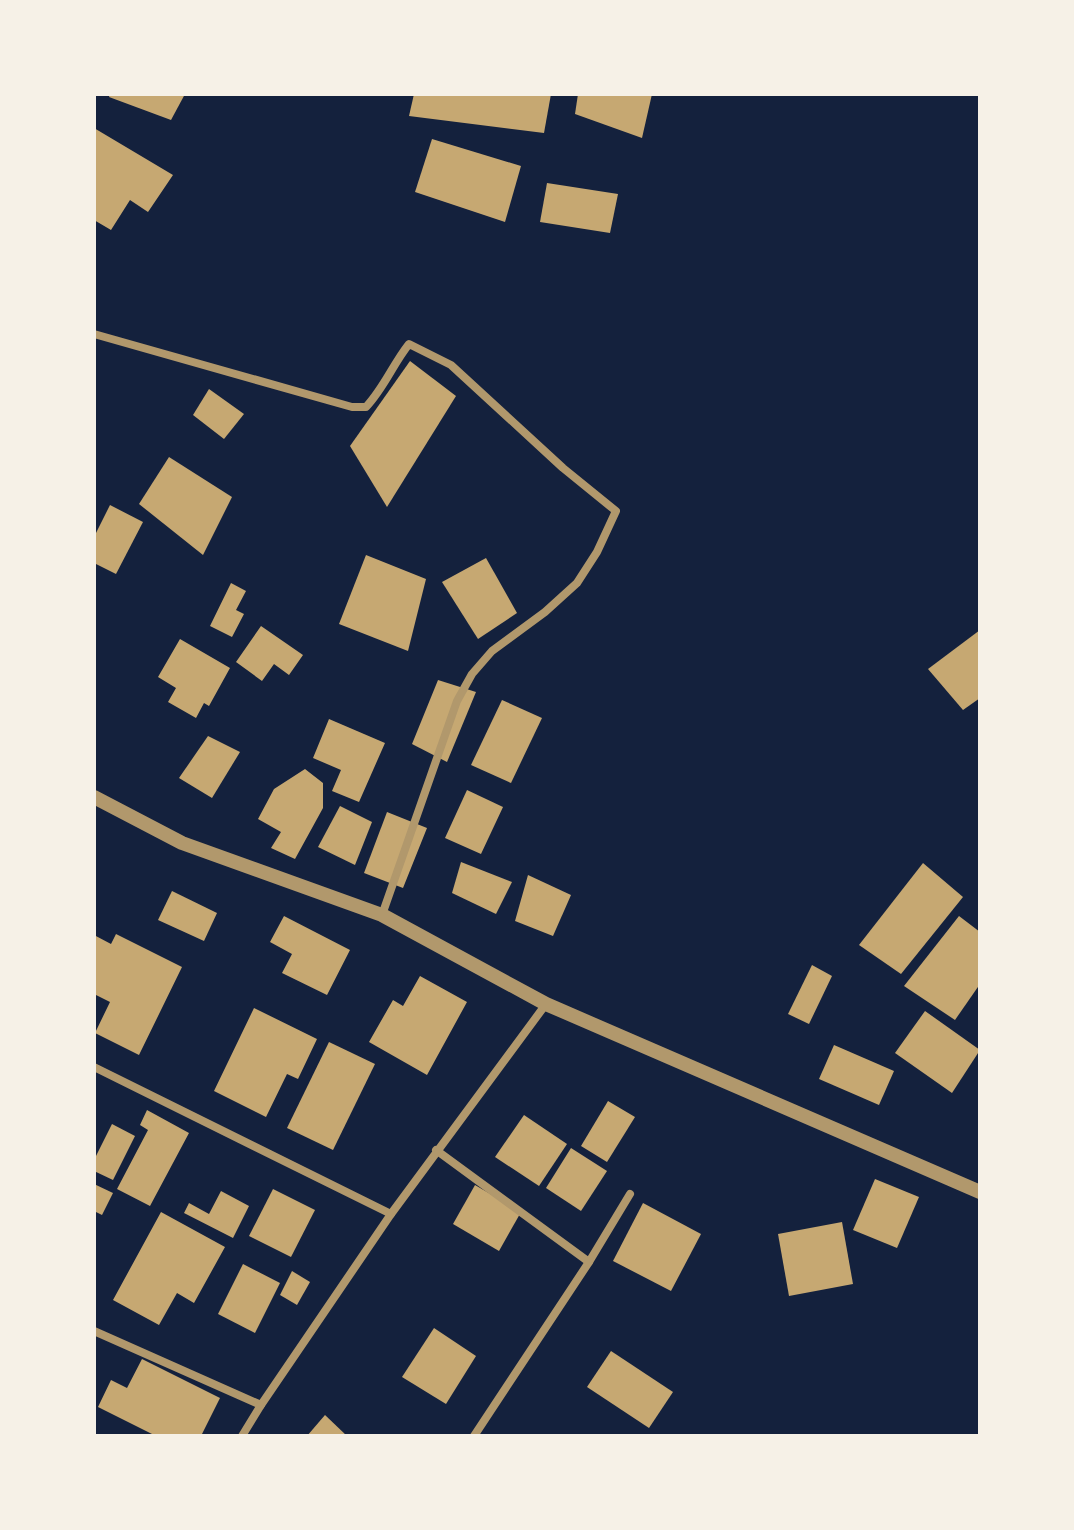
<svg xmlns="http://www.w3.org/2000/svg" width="1074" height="1530" font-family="'Varela Round',sans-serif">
	<rect width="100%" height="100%" fill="#14213d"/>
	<!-- building -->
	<g fill="#c6a872">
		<path d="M110 94H185L171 120 109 97Z"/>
		<path d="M414 94H551L544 133 409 116Z"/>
		<path d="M578 94H652L642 138 575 114Z"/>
		<path d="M94 128 173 175 148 212 130 200 111 230 94 220Z"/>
		<path d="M432 139 521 166 505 222 415 192Z"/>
		<path d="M547 183 618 194 610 233 540 222Z"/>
		<path d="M410 361 456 396 387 507 350 446Z"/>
		<path d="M209 389 244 414 224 439 193 415Z"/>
		<path d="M169 457 232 497 203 555 139 504Z"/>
		<path d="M110 505 143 522 116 574 94 563V537Z"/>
		<path d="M366 555 426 579 408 651 339 624Z"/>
		<path d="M486 558 517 613 478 639 442 582Z"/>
		<path d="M231 583 246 591 236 610 244 614 232 637 210 626Z"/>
		<path d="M261 626 303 655 289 675 274 664 262 681 236 662Z"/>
		<path d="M980 630V698L963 710 928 669Z"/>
		<path d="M180 639 230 668 209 706 204 703 196 718 168 702 176 688 158 677Z"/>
		<path d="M438 680 476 692 447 762 412 744Z"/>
		<path d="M502 700 542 718 511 783 471 765Z"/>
		<path d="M329 719 385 743 359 802 332 791 341 770 313 758Z"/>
		<path d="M208 736 240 752 212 798 179 778Z"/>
		<path d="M305 769 323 783V808L295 859 271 848 281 832 258 819 274 789Z"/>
		<path d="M467 790 503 807 481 854 445 838Z"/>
		<path d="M340 806 372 822 355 865 318 847Z"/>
		<path d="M387 812 427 828 403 888 364 873Z"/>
		<path d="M461 862 512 882 496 914 452 893Z"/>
		<path d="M923 863 963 897 901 974 859 945Z"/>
		<path d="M528 875 571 895 553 936 515 921Z"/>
		<path d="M172 891 217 913 204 941 158 920Z"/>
		<path d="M284 916 350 950 327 995 282 973 292 954 270 942Z"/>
		<path d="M959 916 980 932V984L955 1020 904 986Z"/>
		<path d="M116 934 182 967 139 1055 95 1033 110 1002 94 994V935L111 944Z"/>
		<path d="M812 965 832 976 809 1024 788 1014Z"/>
		<path d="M420 976 467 1002 427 1075 369 1042 393 1000 403 1006Z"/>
		<path d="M254 1008 317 1039 298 1079 287 1074 266 1117 214 1091Z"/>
		<path d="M925 1011 980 1050 952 1093 895 1053Z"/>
		<path d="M329 1042 375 1064 333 1150 287 1128Z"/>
		<path d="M834 1045 894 1071 879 1105 819 1079Z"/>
		<path d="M608 1101 635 1117 607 1162 581 1146Z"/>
		<path d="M147 1110 189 1133 150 1206 117 1189 148 1130 140 1125Z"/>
		<path d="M524 1115 567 1144 539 1186 495 1157Z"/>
		<path d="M112 1124 135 1136 113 1180 94 1171V1160Z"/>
		<path d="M571 1148 607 1171 581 1211 546 1188Z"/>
		<path d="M875 1179 919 1197 897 1248 853 1230Z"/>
		<path d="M94 1184 113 1193 102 1215 94 1211Z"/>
		<path d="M475 1185 521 1212 499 1251 453 1224Z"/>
		<path d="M273 1189 315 1210 291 1257 249 1236Z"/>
		<path d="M221 1191 249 1206 233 1238 184 1213 189 1203 209 1214Z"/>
		<path d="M643 1203 701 1234 671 1291 613 1261Z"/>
		<path d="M161 1212 225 1247 194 1303 177 1293 159 1325 113 1300Z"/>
		<path d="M842 1222 853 1284 789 1296 778 1234Z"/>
		<path d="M243 1264 280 1283 255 1333 218 1314Z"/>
		<path d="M292 1271 310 1282 297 1305 280 1295Z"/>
		<path d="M434 1328 476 1356 446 1404 402 1377Z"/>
		<path d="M611 1351 673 1392 649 1428 587 1387Z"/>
		<path d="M142 1359 220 1398 201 1436H156L98 1407 111 1380 127 1388Z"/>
		<path d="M325 1415 347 1436H307Z"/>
	</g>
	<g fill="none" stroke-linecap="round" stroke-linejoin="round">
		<!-- minor -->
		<g stroke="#b1986c" stroke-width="8">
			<path d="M94 334 352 407H366C384 388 393 364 409 344L451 365 563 468 616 511 597 552 577 583 545 612 492 651 472 674 457 701 382 915"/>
			<path d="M94 1067 391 1214"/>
			<path d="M436 1150 589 1262"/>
			<path d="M94 1331 261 1405"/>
			<path d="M242 1436 261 1405 391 1214 546 1004"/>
			<path d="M474 1436 589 1262 630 1194"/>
		</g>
		<!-- tertiary -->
		<path stroke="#b1986c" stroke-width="14" d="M94 797 182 843 382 915 546 1004 980 1192"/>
	</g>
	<!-- border -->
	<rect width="1074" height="1530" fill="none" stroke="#f6f1e7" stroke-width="192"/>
</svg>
